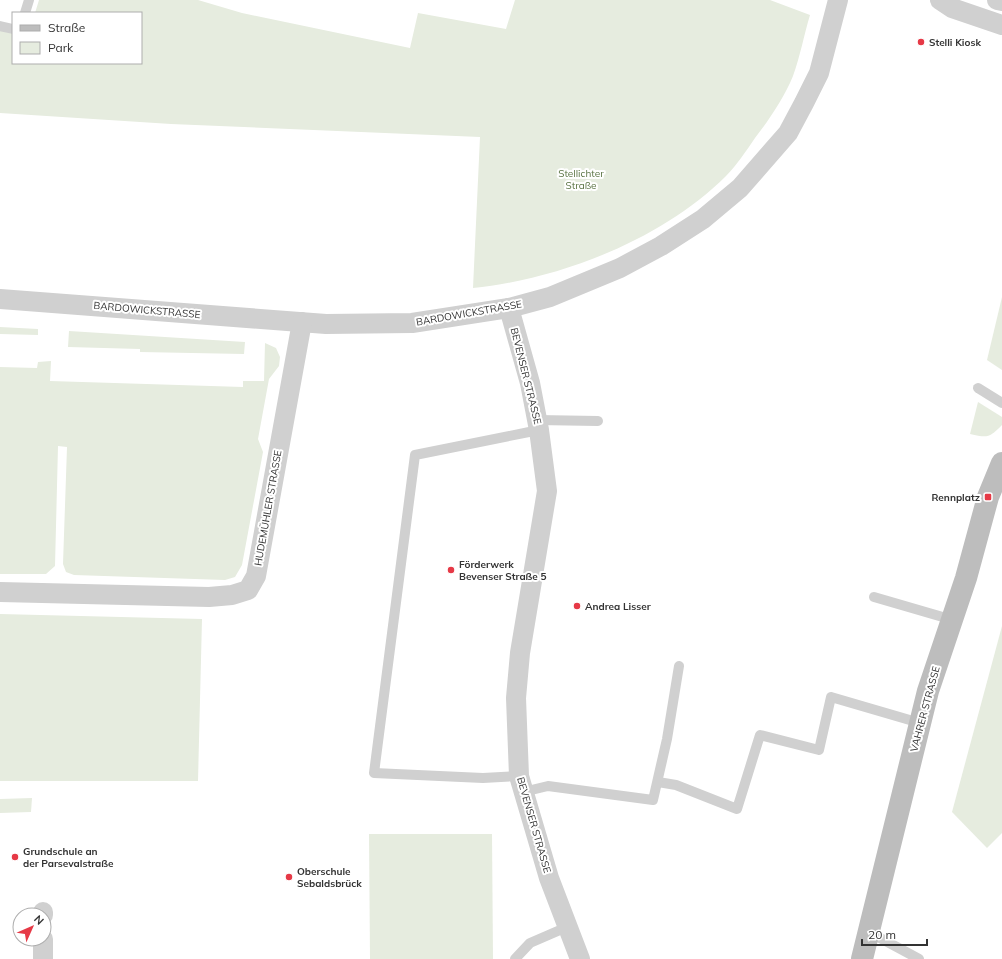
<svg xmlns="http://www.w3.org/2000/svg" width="1002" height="959" font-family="Mulish,sans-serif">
	<rect width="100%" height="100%" fill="#fff"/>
	<!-- green -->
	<g fill="#e6ecdf">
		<path d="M39 0H198L242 13 410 48 418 13 506 29 515 0H770L810 15C804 35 800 57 793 76 784 98 769 120 755 138 746 151 737 165 726 176 663 239 561 279 473 288L480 137 171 124 0 113V29L13 32V63H141V13H35Z"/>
		<path d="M1002 297V370L987 360Z"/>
		<path d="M0 327 38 329V335L0 334Z"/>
		<path d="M69 331 245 342 244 354 140 352V349L68 347Z"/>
		<path d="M265 343 276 348 280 357 279 366 269 379 258 439 263 452 242 565 235 577 225 580 74 575 66 572 63 564 67 447 58 446 55 566 46 574H0V367L37 368 38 362 51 361 50 381 243 387V381H264Z"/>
		<path d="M978 402 1002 417V425C989 438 988 438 970 434Z"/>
		<path d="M0 614 202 619 198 781H0Z"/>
		<path d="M1002 626V833L987 848 952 812Z"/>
		<path d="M32 798 31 812 0 813V799Z"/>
		<path d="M369 834H492L493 959H370Z"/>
	</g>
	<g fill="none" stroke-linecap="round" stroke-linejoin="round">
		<!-- lane -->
		<g stroke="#d0d0d0" stroke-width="10">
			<path d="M25 13 29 0"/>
			<path d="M0 26 13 29"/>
			<path d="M978 388 1002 403"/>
			<path d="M537 420 598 421"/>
			<path d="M874 597 953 620"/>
			<path d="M519 776 483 778 374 773 415 455 539 430"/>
			<path d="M658 782 676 785 737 809 760 735 819 750 831 697 920 723"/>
			<path d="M523 792 548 786 653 800 667 739 679 666"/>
			<path d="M869 932 919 959"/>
			<path d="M515 959 530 943 567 927"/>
		</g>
		<!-- street -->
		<g stroke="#d0d0d0" stroke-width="20">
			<path d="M940 0 952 8 1002 25"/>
			<path d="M997 0 1002 1"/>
			<path d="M0 299 326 324 412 323 509 308 550 297 620 268 661 246 703 219 740 188 788 133 804 103 819 73 838 0"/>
			<path d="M509 308 530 383 539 430 547 491 520 653 516 698 519 776 549 878 580 959"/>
			<path d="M0 592 209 597 232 595 248 590 256 576 302 322"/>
			<path d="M43 915V912"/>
			<path d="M43 959V939"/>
		</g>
		<!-- secondary -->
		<path stroke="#bdbdbd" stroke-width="22" d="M862 959 928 691 966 578 988 497 1002 463"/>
	</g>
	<!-- markers -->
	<g fill="#e63946" stroke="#fff" stroke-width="1.5">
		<circle cx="921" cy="42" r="4"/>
		<rect x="984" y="493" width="8" height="8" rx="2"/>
		<circle cx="451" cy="570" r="4"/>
		<circle cx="577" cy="606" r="4"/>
		<circle cx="15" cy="857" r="4"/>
		<circle cx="289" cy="877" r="4"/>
	</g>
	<g text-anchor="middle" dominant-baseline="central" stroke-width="4" stroke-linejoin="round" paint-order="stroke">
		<!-- poi labels -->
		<g font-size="10" font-weight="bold" fill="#333" stroke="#fff" text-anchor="start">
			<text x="929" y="42">Stelli Kiosk</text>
			<text x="980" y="497" text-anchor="end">Rennplatz</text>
			<text x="459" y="564">Förderwerk<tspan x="459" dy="12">Bevenser Straße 5</tspan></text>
			<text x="585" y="606">Andrea Lisser</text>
			<text x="23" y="851">Grundschule an<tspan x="23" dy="12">der Parsevalstraße</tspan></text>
			<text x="297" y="871">Oberschule<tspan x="297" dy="12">Sebaldsbrück</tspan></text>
		</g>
		<!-- park labels -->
		<g font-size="10" fill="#56703f" stroke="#fff">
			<text x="581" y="173">Stellichter<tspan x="581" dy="12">Straße</tspan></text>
		</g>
		<!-- street labels -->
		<g font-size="10" fill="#333" stroke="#fff">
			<text transform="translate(147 310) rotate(5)">BARDOWICKSTRASSE</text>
			<text transform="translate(469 313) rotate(-10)">BARDOWICKSTRASSE</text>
			<text transform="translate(526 376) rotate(76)">BEVENSER STRASSE</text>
			<text transform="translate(268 508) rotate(-80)">HUDEMÜHLER STRASSE</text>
			<text transform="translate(925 709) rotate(-75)">VAHRER STRASSE</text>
			<text transform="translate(534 825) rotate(74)">BEVENSER STRASSE</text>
		</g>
	</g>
	<!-- legend -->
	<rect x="12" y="12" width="130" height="52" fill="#ffffff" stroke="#adadad"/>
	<rect x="20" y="25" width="20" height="6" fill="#bdbdbd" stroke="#adadad"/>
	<text x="48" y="32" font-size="12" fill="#333333">Straße</text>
	<rect x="20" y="42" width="20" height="12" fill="#e6ecdf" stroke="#adadad"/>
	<text x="48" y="52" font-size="12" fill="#333333">Park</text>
	<!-- north arrow -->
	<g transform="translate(32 927) rotate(45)"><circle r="19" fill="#ffffff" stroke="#adadad"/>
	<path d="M0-3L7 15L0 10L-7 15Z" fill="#e63946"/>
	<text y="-6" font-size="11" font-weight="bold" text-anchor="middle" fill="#333333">N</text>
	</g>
	<!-- scale -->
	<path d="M862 939v6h65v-6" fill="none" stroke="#333333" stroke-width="2"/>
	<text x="868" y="939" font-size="12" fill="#333333" stroke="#ffffff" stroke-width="3" paint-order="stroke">20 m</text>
</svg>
